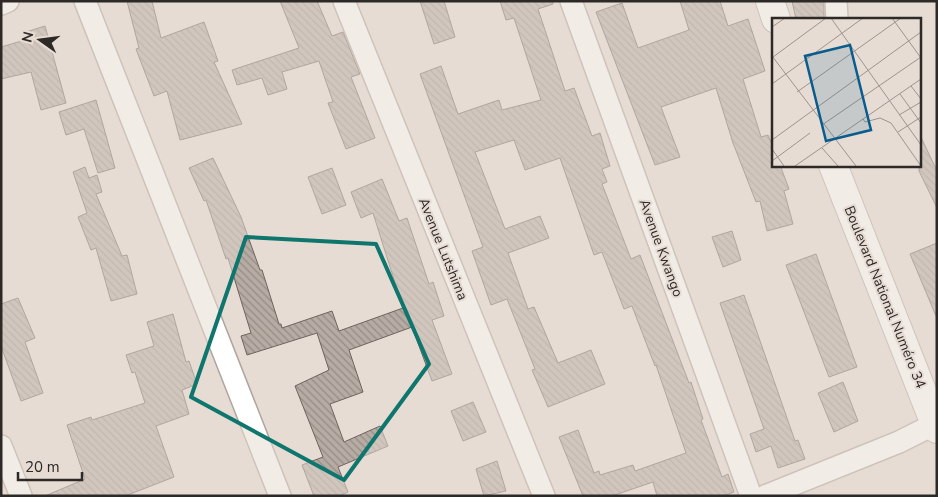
<svg xmlns="http://www.w3.org/2000/svg" width="938" height="497" font-family="'Nunito Sans',sans-serif">
	<defs>
		<pattern id="building-back-hatch" width="6" height="6" patternUnits="userSpaceOnUse" patternTransform="scale(1.25)"><rect width="6" height="6" fill="#b6aca4"/><path d="M-1 5l2 2M0 0l6 6M5-1l2 2" fill="none" stroke="#948c85"/></pattern>
	</defs>
	<rect width="100%" height="100%" fill="#e7dcd4"/>
	<!-- building -->
	<g fill="url(#building-back-hatch)" stroke="#6e645e">
		<path d="M127 1H152L161 38 204 22 218 61 214 62 242 124 180 140 167 91 154 96 136 49 139 48Z"/>
		<path d="M280 1H317L332 36 343 32 360 74 351 77 375 138 346 149 328 103 333 102 319 61 282 72 287 89 268 95 262 78 237 85 232 70 299 48Z"/>
		<path d="M420 1H444L455 37 434 44Z"/>
		<path d="M500 1H553V4L538 9 565 91 574 88 592 136 600 133 610 166 602 169 607 182 602 184 631 259 640 255 689 383 691 382 703 419 701 420 722 477 728 474 734 492 723 496H657L653 482 612 496H583L559 437 578 430 594 473 599 471 600 475 633 465 635 471 686 453 656 365 655 366 632 306 624 309 602 252 594 255 560 158 525 170 514 140 475 152 505 229 540 216 549 238 508 253 528 309 534 307 558 363 591 350 605 384 548 407 532 370 535 369 507 299 491 305 472 251 483 247 420 74 441 66 458 114 499 100 502 110 541 100 514 18 506 20Z"/>
		<path d="M680 1H720L728 26 748 19 765 71 743 79 761 137 768 135 773 147V165H780L789 189 784 191 793 224 767 231 760 201 756 202 733 143 716 88 661 107 680 157 655 165 596 12 622 3 638 48 689 30Z"/>
		<path d="M792 1H824V19H796Z"/>
		<path d="M45 26 66 103 41 110 31 72 1 79V47L25 40 23 33Z"/>
		<path d="M96 100 115 168 98 173 84 129 66 135 59 112Z"/>
		<path d="M919 133 937 171V208L919 171Z"/>
		<path d="M213 158 241 217 260 270H262L279 324H281L282 328 332 311 339 331 403 308 373 213 361 218 351 192 382 179 399 221 407 218 429 284 433 282 444 316 432 320 452 374 432 381 412 327 349 350 363 392 330 404 344 442 380 426 388 446 338 467 348 492 339 496H314L302 465 323 457 295 386 329 370 317 333 247 355 241 336 251 333 228 258 226 259 206 200 204 201 189 168Z"/>
		<path d="M85 167 89 178 97 175 102 192 96 194 122 256 127 255 137 294 111 301 96 248 91 250 78 217 87 213 73 172Z"/>
		<path d="M332 168 346 205 322 214 308 177Z"/>
		<path d="M732 231 741 260 723 267 712 237Z"/>
		<path d="M937 243V316H936L910 254Z"/>
		<path d="M816 254 857 367 829 377 786 265Z"/>
		<path d="M744 295 795 441 798 440 805 459 778 468 771 446 756 452 750 434 764 429 720 303Z"/>
		<path d="M18 298 35 338 25 342 43 393 21 401 1 346V304Z"/>
		<path d="M173 314 186 362 189 361 197 384 182 390 189 414 156 426 174 477 125 496H45L85 479 67 425 91 417 92 420 145 403 135 372 132 373 126 355 154 346 147 322Z"/>
		<path d="M843 382 858 421 834 432 818 393Z"/>
		<path d="M473 402 486 432 463 441 451 411Z"/>
		<path d="M497 461 506 491 484 496 476 469Z"/>
	</g>
	<g fill="none" stroke-linecap="round" stroke-linejoin="round">
		<defs>
			<g id="minor">
				<path d="M85 1 280 496"/>
				<path d="M344 1 544 496"/>
				<path d="M571 1 751 496"/>
				<path d="M836 1 837 19"/>
				<path d="M1 4 8 1"/>
				<path d="M1 446 21 496"/>
				<path d="M765 496 899 442 937 423"/>
			</g>
			<g id="secondary">
				<path d="M770 1 776 19"/>
				<path d="M833 165 937 429"/>
			</g>
		</defs>
		<!-- minor casing -->
		<use href="#minor" stroke="#afa59e" stroke-width="24"/>
		<!-- secondary casing -->
		<use href="#secondary" stroke="#afa59e" stroke-width="30"/>
		<!-- minor -->
		<use href="#minor" stroke="#fff" stroke-width="21"/>
		<!-- secondary -->
		<use href="#secondary" stroke="#fff" stroke-width="28"/>
	</g>
	<!-- marked area -->
	<path d="M0 0H938V497H0ZM246 237 376 244 429 364 344 480 191 397Z" fill="#e7dcd4" fill-opacity=".55" fill-rule="evenodd"/>
	<path fill="none" stroke="#0f766e" stroke-width="4" stroke-linejoin="round" d="M246 237 376 244 429 364 344 480 191 397Z"/>
	<g text-anchor="middle" dominant-baseline="central" stroke-width="4" stroke-linejoin="round" paint-order="stroke">
		<!-- street labels -->
		<g font-size="14" fill="#2d2926" stroke="#e7dcd4">
			<text transform="translate(661 248) rotate(70)">Avenue Kwango</text>
			<text transform="translate(443 249) rotate(68)">Avenue Lutshima</text>
			<text transform="translate(885 297) rotate(68)">Boulevard National Numéro 34</text>
		</g>
	</g>
	<!-- overview -->
	<g transform="translate(772 18)">
		<rect width="149" height="149" fill="#e7dcd4"/>
		<path fill="none" stroke="#9d948e" stroke-width="1" d="M59 0 149 127M120 0 149 40M0 9 13 0M0 38 84 148M1 39 54 0M0 66 91 0M139 68 149 81M25 74 129 0M128 76 149 105M127 97 149 84M91 101 93 104 108 100 119 105 149 148M50 107 149 39M126 114 149 99M0 122 149 14M50 130 66 148M0 131 12 148M0 143 38 115M23 148 149 61"/>
		<path fill="#095c8e" fill-opacity="0.15" stroke="#095c8e" stroke-width="2.5" d="M78 27 99 112 54 123 33 38Z"/>
		<rect width="149" height="149" fill="none" stroke="#2d2926" stroke-width="2.5"/>
	</g>
	<!-- border -->
	<rect width="938" height="497" fill="none" stroke="#2d2926" stroke-width="5"/>
	<!-- north arrow -->
	<g transform="translate(40 40) rotate(284)" stroke="#e7dcd4" stroke-width="4" paint-order="stroke">
	<path d="M0-4L9 19L0 12L-9 19Z" fill="#2d2926"/>
	<text y="-8" font-size="14" font-weight="bold" text-anchor="middle" fill="#2d2926">N</text>
	</g>
	<!-- scale -->
	<path d="M18 472v8h64v-8" fill="none" stroke="#2d2926" stroke-width="2.5"/>
	<text x="25" y="472" font-size="15" fill="#2d2926" stroke="#e7dcd4" stroke-width="4" paint-order="stroke">20 m</text>
</svg>
